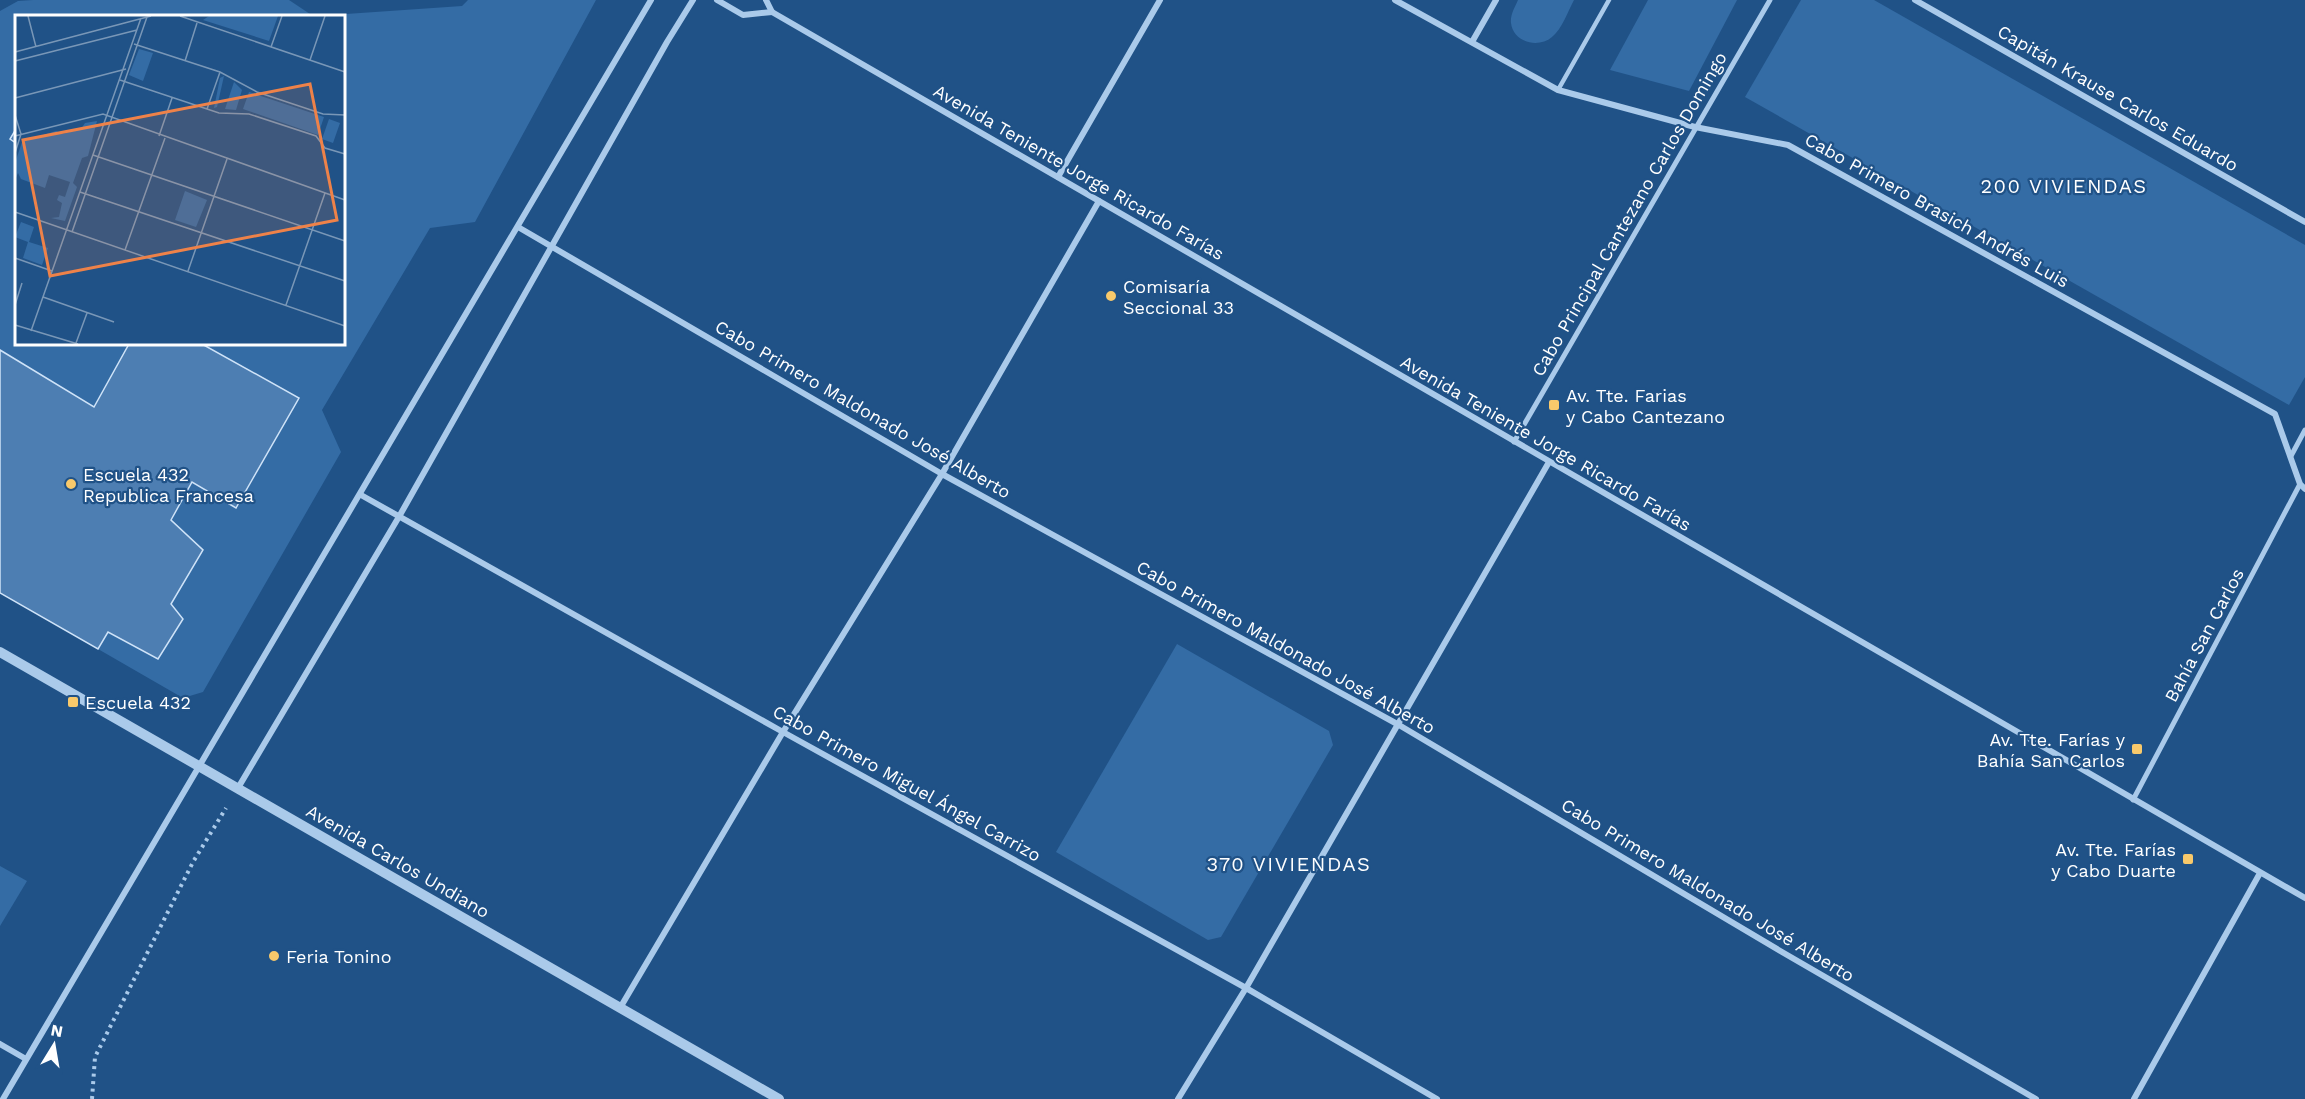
<svg xmlns="http://www.w3.org/2000/svg" width="2305" height="1099" font-family="'Work Sans',sans-serif">
	<rect width="100%" height="100%" fill="#205287"/>
	<!-- green -->
	<g fill="#346ca5">
		<path d="M33 0H289L313 16H16V344H129L94 407 0 350V11L18 1Z"/>
		<path d="M468 0H596L475 222 430 228 322 410 341 452 203 692 183 698 98 649 108 632 158 658 183 620 171 604 202 550 171 520 192 482 237 508 299 398 202 344H344V16H317L462 6Z"/>
		<path d="M1518 0H1574C1568 11 1562 29 1552 37 1538 49 1513 42 1511 23 1510 15 1515 7 1518 0Z"/>
		<path d="M1648 0H1737L1689 91 1610 70Z"/>
		<path d="M1801 0H1874L2305 245V377L2289 405 1745 97Z"/>
		<path d="M1177 644 1329 731 1333 745 1221 937 1208 940 1056 852Z"/>
		<path d="M0 866 27 881 0 926Z"/>
	</g>
	<!-- building -->
	<g fill="#4d7eb2" stroke="#cfe3f8" stroke-width="1.5">
		<path d="M16 129V143L10 139Z"/>
		<path d="M129 344H202L299 398 236 508 192 482 171 520 203 550 171 604 183 619 158 659 108 632 98 649 0 593V350L94 407Z"/>
	</g>
	<g fill="none" stroke-linecap="round" stroke-linejoin="round">
		<!-- path -->
		<path stroke="#aacaea" stroke-width="4" stroke-dasharray="3 4.5" stroke-linecap="butt" d="M92 1099 95 1057 193 862 226 808"/>
		<!-- service -->
		<path stroke="#aacaea" stroke-width="4.5" d="M1558 90 1609 0"/>
		<!-- pedestrian -->
		<g stroke="#aacaea" stroke-width="5">
			<path d="M1514 442 1770 0"/>
			<path d="M2291 456 2305 430"/>
			<path d="M2133 800 2300 484"/>
		</g>
		<!-- minor -->
		<g stroke="#aacaea" stroke-width="6">
			<path d="M717 0 743 15 772 12"/>
			<path d="M766 0 772 12 2305 898"/>
			<path d="M1395 0 1558 90 1695 127 1788 145 2275 414 2300 484 2305 489"/>
			<path d="M1915 0 2305 222"/>
			<path d="M1472 42 1496 0"/>
			<path d="M1058 177 1160 0"/>
			<path d="M518 227 942 474 1399 725 1782 952 2036 1099"/>
			<path d="M361 495 783 732 1246 988 1437 1099"/>
			<path d="M238 788 400 515 667 42 693 0"/>
			<path d="M620 1008 783 732 942 474 1099 201"/>
			<path d="M0 1044 26 1059"/>
			<path d="M3 1099C217 731 436 367 651 0"/>
			<path d="M1178 1099 1246 988 1549 462"/>
			<path d="M2134 1099 2260 873"/>
		</g>
		<!-- tertiary -->
		<path stroke="#aacaea" stroke-width="10" d="M0 652 779 1099"/>
	</g>
	<!-- markers -->
	<g fill="#f8c96b" stroke="#205287" stroke-width="2">
		<circle cx="1111" cy="296" r="6"/>
		<rect x="1548" y="399" width="12" height="12" rx="3"/>
		<circle cx="71" cy="484" r="6"/>
		<rect x="67" y="696" width="12" height="12" rx="3"/>
		<rect x="2131" y="743" width="12" height="12" rx="3"/>
		<rect x="2182" y="853" width="12" height="12" rx="3"/>
		<circle cx="274" cy="956" r="6"/>
	</g>
	<g text-anchor="middle" dominant-baseline="central" stroke-width="4.5" stroke-linejoin="round" paint-order="stroke">
		<!-- street labels -->
		<g font-size="18" fill="#fff" stroke="#205287">
			<text transform="translate(2118 98) rotate(30)">Capitán Krause Carlos Eduardo</text>
			<text transform="translate(1079 172) rotate(30)">Avenida Teniente Jorge Ricardo Farías</text>
			<text transform="translate(1937 210) rotate(29)">Cabo Primero Brasich Andrés Luis</text>
			<text transform="translate(1629 214) rotate(-60)">Cabo Principal Cantezano Carlos Domingo</text>
			<text transform="translate(863 409) rotate(30)">Cabo Primero Maldonado José Alberto</text>
			<text transform="translate(1546 443) rotate(30)">Avenida Teniente Jorge Ricardo Farías</text>
			<text transform="translate(2204 635) rotate(-62)">Bahía San Carlos</text>
			<text transform="translate(1286 647) rotate(29)">Cabo Primero Maldonado José Alberto</text>
			<text transform="translate(907 783) rotate(29)">Cabo Primero Miguel Ángel Carrizo</text>
			<text transform="translate(398 861) rotate(30)">Avenida Carlos Undiano</text>
			<text transform="translate(1708 890) rotate(31)">Cabo Primero Maldonado José Alberto</text>
		</g>
		<!-- poi labels -->
		<g font-size="18" fill="#fff" stroke="#205287" text-anchor="start">
			<text x="1123" y="286">Comisaría<tspan x="1123" dy="21">Seccional 33</tspan></text>
			<text x="1566" y="395">Av. Tte. Farias<tspan x="1566" dy="21">y Cabo Cantezano</tspan></text>
			<text x="83" y="474">Escuela 432<tspan x="83" dy="21">Republica Francesa</tspan></text>
			<text x="85" y="702">Escuela 432</text>
			<text x="2125" y="739" text-anchor="end">Av. Tte. Farías y<tspan x="2125" dy="21">Bahía San Carlos</tspan></text>
			<text x="2176" y="849" text-anchor="end">Av. Tte. Farías<tspan x="2176" dy="21">y Cabo Duarte</tspan></text>
			<text x="286" y="956">Feria Tonino</text>
		</g>
		<!-- neighbourhood labels -->
		<g font-size="20" letter-spacing="1.5" fill="#fff" stroke="#205287">
			<text x="2064" y="186">200 VIVIENDAS</text>
			<text x="1289" y="864">370 VIVIENDAS</text>
		</g>
	</g>
	<!-- overview -->
	<g transform="translate(15 15)">
		<rect width="330" height="330" fill="#205287"/>
		<path d="M194 1H263L254 26 188 5ZM124 34 138 38 128 66 114 60ZM209 61 202 92 199 93 205 63ZM219 67 227 75 221 95 210 94ZM234 77 309 102 303 120 228 94ZM314 104 325 108 318 128 307 124ZM82 106 73 141 67 143 58 168 62 172 50 206 36 203 44 202 47 188 42 185 44 180 50 182 55 167 34 160 30 173 6 164 3 158 0 165V148L7 127 41 116 48 119 66 114 70 108ZM170 176 192 185 181 212 160 205ZM6 207 19 212 14 227 33 233 27 250 8 243 13 227 0 222Z" fill="#346ca5"/>
		<path fill="none" stroke="#7997b7" stroke-width="1.5" d="M13 1 21 32M165 1 330 57M119 29 205 57 242 77 308 99 330 100M256 32 267 1M0 37 136 1M295 45 310 1M0 46 122 15M170 46 182 8M105 65 204 98 234 99 301 121 310 133 330 139M0 83 111 54M192 94 205 57M0 100 6 119 0 138M0 121 88 99 330 185M144 121 157 83M78 140 330 226M65 177 330 266M0 197 330 311M57 217 132 2M110 235 150 123M0 243 37 256M173 256 212 144M28 282 99 307M0 290 7 268M271 290 310 178M0 310 63 329M16 316 126 3M61 328 72 298"/>
		<path fill="#ee8249" fill-opacity="0.15" stroke="#ee8249" stroke-width="3" d="M295 69 322 205 35 261 8 125Z"/>
		<rect width="330" height="330" fill="none" stroke="#fff" stroke-width="3"/>
	</g>
	<!-- north arrow -->
	<g transform="translate(54 1045) rotate(11)" stroke="#205287" stroke-width="4.5" paint-order="stroke">
	<path d="M0-4.5L10 22L0 15L-10 22Z" fill="#ffffff"/>
	<text y="-9" font-size="16" font-weight="bold" text-anchor="middle" fill="#ffffff">N</text>
	</g>
</svg>
